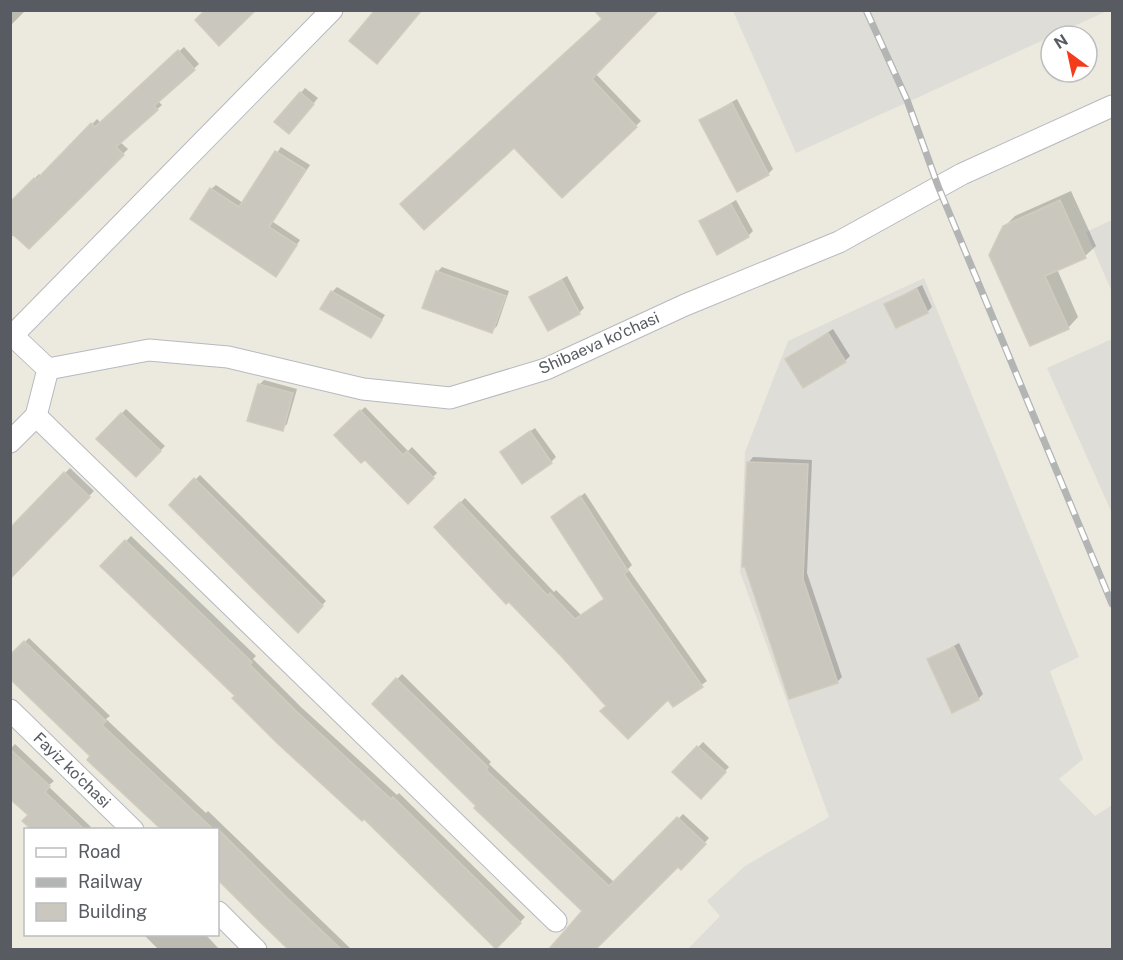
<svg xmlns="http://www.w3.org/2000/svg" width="1123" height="960" font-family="'Public Sans',sans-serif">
	<rect width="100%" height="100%" fill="#eceadf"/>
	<!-- industrial -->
	<g fill="#dfddd7">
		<path d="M733 11H1107L796 153Z"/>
		<path d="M1112 220V292L1086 232Z"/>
		<path d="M924 278 1079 657 1050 671 1083 759 1059 779 1095 816 1112 805V949L687 950 720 916 707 901 745 866 829 817 740 572 745 452 788 341Z"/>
		<path d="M1112 339V513L1047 368Z"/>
	</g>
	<!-- shadow -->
	<g fill="#0003">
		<path d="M10 10H26L10 26Z"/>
		<path d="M604 19 625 45 595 73 641 121 562 196Z"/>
		<path d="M184 47 199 64 158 101 162 105 120 142 128 149 29 247 15 234 10 238V204L39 174 42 177 97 119 101 123Z"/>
		<path d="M305 88 318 98 293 128 276 122Z"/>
		<path d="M737 99 773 169 768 174 701 120Z"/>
		<path d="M281 147 310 165 273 222 300 240 280 270 211 189 216 185 243 203Z"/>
		<path d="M1071 191 1096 246 1085 256 1057 269 1078 317 1068 328 1004 227 1015 216Z"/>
		<path d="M736 200 753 231 748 236 701 221Z"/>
		<path d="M442 267 509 291 497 326 492 331 437 272Z"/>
		<path d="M567 276 584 308 579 313 531 297Z"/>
		<path d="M922 285 932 307 927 312 886 304Z"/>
		<path d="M337 287 385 315 371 336 332 292Z"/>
		<path d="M833 329 850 356 845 361 787 359Z"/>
		<path d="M264 380 297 389 287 424 282 429 259 385Z"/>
		<path d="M365 407 408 451 412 447 437 473 408 502 365 458 336 435Z"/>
		<path d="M126 409 165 446 136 475 98 439Z"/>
		<path d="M535 428 556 457 551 462 507 447Z"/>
		<path d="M753 457 812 460 807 573 842 677 837 682 749 462Z"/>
		<path d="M70 468 94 491 10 578V530Z"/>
		<path d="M200 475 326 601 298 631 171 505Z"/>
		<path d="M585 493 632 565 628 569 707 681 674 705 668 697 608 705 436 527 465 498 554 592 556 590 581 615 606 598 553 517Z"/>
		<path d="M131 536 256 656 253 659 301 707 397 795 399 793 525 917 496 947 102 566Z"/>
		<path d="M29 638 110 716 106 719 206 813 208 811 352 950H291L218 878V830H164L92 756 10 657Z"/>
		<path d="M959 643 983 694 978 699 929 660Z"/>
		<path d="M402 674 491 762 489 764 615 883 683 814 709 838 681 868 678 865 594 950H548L584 911 374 704Z"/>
		<path d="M703 742 729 767 701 797 675 772Z"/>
		<path d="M15 744 54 781 48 786 91 827 90 830H34L30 815 10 797V749Z"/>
		<path d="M143 934H205L220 950H159Z"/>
	</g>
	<!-- building -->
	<g fill="#c9c7be" stroke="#d1ccbd" stroke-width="1.5">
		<path d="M205 10H256L219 46 195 20Z"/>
		<path d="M375 10H422L377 64 349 41Z"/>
		<path d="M594 10H659L592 79 637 127 562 198 514 148 424 230 400 204 602 19Z"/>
		<path d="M178 50 195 70 154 106 158 110 116 147 124 155 29 249 10 232V202L34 178 36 180 91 123 95 127Z"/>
		<path d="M300 92 314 104 289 134 274 122Z"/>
		<path d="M732 103 769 175 737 192 699 120Z"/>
		<path d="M275 151 306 170 269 227 297 245 276 277 190 219 210 188 239 207Z"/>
		<path d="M1060 200 1086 258 1045 276 1069 329 1030 346 989 255 1003 226Z"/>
		<path d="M731 204 749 237 717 255 699 221Z"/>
		<path d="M436 271 506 296 492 333 422 308Z"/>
		<path d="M562 280 580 314 548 331 529 297Z"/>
		<path d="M917 289 928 313 896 328 884 304Z"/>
		<path d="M331 291 382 320 371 338 320 309Z"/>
		<path d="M828 333 846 362 803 388 785 359Z"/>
		<path d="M258 384 293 393 283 431 247 421Z"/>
		<path d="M360 410 403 455 407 451 434 478 408 504 365 460 361 463 334 435Z"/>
		<path d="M121 413 161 451 136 477 96 439Z"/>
		<path d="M530 431 552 463 522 484 500 452Z"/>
		<path d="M747 462 808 464 803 579 838 683 789 699 745 567H742Z"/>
		<path d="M64 472 90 497 10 579V528Z"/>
		<path d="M194 478 323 606 298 633 169 505Z"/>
		<path d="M580 496 628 571 624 574 703 687 673 707 668 700 628 739 600 711 606 706 562 657 509 602 506 604 434 527 460 502 548 596 550 593 575 619 604 599 551 517Z"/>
		<path d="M125 540 252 662 250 665 296 711 391 799 393 797 521 923 496 949 364 819 362 821 276 742 232 698 235 696 100 566Z"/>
		<path d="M24 641 106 721 102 725 214 830H162L87 760 90 756 10 679V655Z"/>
		<path d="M954 647 979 700 952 713 927 659Z"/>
		<path d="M396 678 488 767 486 770 609 886 677 817 706 844 681 870 678 867 595 950H548L582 911 474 808 476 806 372 704Z"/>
		<path d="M697 746 726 772 701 799 672 772Z"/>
		<path d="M10 749 50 786 45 792 85 830H32L22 821 28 815 10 799Z"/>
		<path d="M218 829 283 894 342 950H289L263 925 218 880Z"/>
	</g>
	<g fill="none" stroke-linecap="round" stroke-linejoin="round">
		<defs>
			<g id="minor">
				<path d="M13 336 48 369"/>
				<path d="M10 338 332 10"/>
				<path d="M48 369 149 350 228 357 363 389 450 398 546 369 685 305 839 242 962 174 1112 106"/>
				<path d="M36 416 556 921"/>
				<path d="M10 442 36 416 48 369"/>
				<path d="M10 710 133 830"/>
				<path d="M218 912 256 950"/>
			</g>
		</defs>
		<!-- minor casing -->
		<use href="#minor" stroke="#b7b9bf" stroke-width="23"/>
		<!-- minor -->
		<use href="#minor" stroke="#fff" stroke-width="21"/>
		<defs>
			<path id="rail" d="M866 10 907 100 938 186 1112 604"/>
		</defs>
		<!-- rail casing -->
		<use href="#rail" stroke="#b3b4b4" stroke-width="7"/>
		<!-- rail -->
		<use href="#rail" stroke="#fff" stroke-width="4.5" stroke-dasharray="14" stroke-linecap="butt"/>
	</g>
	<g text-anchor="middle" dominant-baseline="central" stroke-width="4.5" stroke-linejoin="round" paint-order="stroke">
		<!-- street labels -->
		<g font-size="16" fill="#585b61" stroke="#fff">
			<text transform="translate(599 343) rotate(-24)">Shibaeva ko'chasi</text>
			<text transform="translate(72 770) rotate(44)">Fayiz ko'chasi</text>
		</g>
	</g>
	<!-- border -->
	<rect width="1123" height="960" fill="none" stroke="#585b61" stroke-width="24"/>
	<!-- legend -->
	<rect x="24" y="828" width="195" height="108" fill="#ffffff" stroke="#bcbdc0" stroke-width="1.5"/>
	<rect x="36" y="848" width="30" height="9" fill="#ffffff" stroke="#bcbdc0" stroke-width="1.5"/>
	<text x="78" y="858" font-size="18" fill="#585b61">Road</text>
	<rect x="36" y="878" width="30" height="9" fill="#b3b4b4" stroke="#bcbdc0" stroke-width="1.5"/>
	<text x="78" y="888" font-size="18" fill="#585b61">Railway</text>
	<rect x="36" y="903" width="30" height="18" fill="#c9c7be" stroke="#bcbdc0" stroke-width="1.5"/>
	<text x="78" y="918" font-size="18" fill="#585b61">Building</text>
	<!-- north arrow -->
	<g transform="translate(1069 54) rotate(327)"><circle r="28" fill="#ffffff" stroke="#bcbdc0" stroke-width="1.5"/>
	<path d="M0-4.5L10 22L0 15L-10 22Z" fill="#f43c1d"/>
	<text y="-9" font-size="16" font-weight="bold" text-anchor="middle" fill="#585b61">N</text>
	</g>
</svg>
